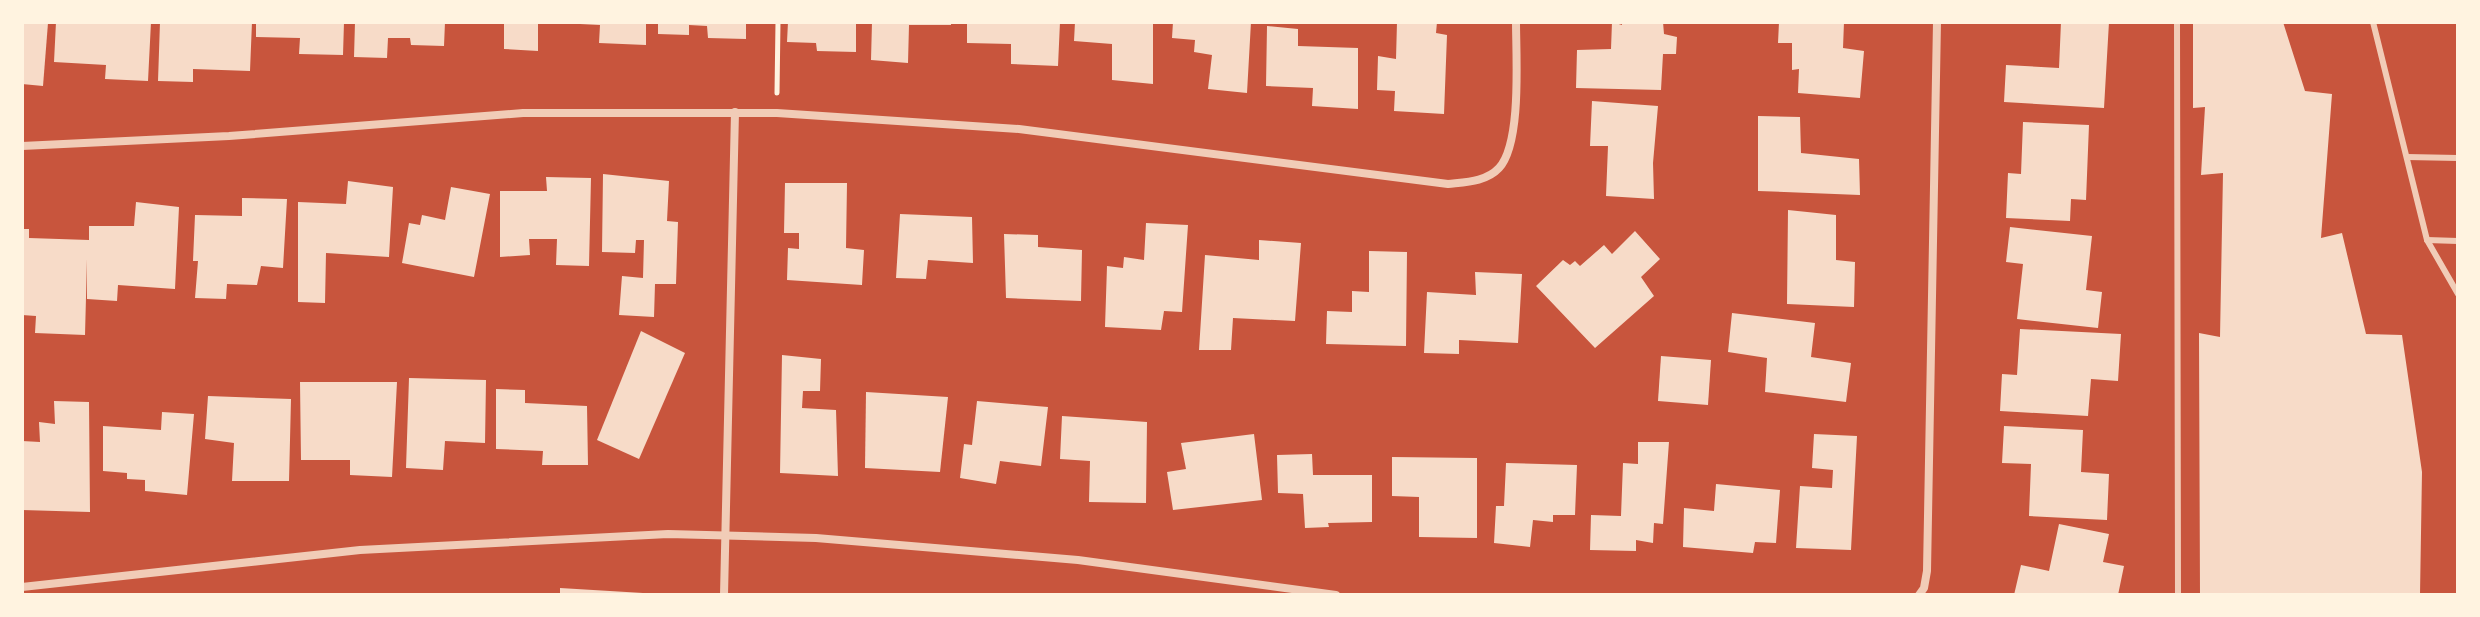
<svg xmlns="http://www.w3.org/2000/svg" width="2480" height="617" font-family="'Open Sans',sans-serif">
	<rect width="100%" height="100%" fill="#c8553d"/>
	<!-- building -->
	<g fill="#f7dbc8">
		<path d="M22 22 48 23 43 86 22 84Z"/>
		<path d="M56 22H151L148 81 105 79 106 65 54 62Z"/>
		<path d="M160 22H252L250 71 193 69V82L158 81Z"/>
		<path d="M256 22H344L343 55 299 54 300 38 256 37Z"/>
		<path d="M355 22H445L444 46 411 45 410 38H388L387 58 354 57Z"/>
		<path d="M504 22H538V51L504 49Z"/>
		<path d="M580 22H646V45L599 43 600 25 580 24Z"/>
		<path d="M658 22H746V39L708 38 707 26 689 25V35L658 34Z"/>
		<path d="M788 22H856V52L817 51 816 43 787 42Z"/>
		<path d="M872 22H951V25H909L908 63 871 60Z"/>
		<path d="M967 22H1060L1058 66 1011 64V44L967 43Z"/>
		<path d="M1075 22H1153V84L1112 80V44L1074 41Z"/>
		<path d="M1173 22H1251L1247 93 1208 89 1212 55 1194 52 1195 40 1172 38Z"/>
		<path d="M1397 22H1437L1436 33 1447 35 1444 114 1394 111 1395 91 1377 90 1378 56 1396 59Z"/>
		<path d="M1612 22 1622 25V22H1663L1664 34 1677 37 1676 54H1663L1661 90 1576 88 1577 50 1611 49Z"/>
		<path d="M1779 22H1844L1843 48 1864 51 1860 98 1798 93 1799 69 1792 70V43H1778Z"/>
		<path d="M2061 22H2109L2104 108 2004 102 2006 65 2059 68Z"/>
		<path d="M2193 22H2283L2305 91 2332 94 2321 238 2342 233 2366 334 2402 335 2422 472 2420 595H2200L2199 333 2220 337 2223 173 2201 175 2205 107 2193 108Z"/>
		<path d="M1267 26 1298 29V46L1358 48V109L1312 106 1313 88 1266 86Z"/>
		<path d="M1592 101 1658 106 1653 163 1654 199 1606 196 1608 146H1590Z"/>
		<path d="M1758 116 1800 117 1801 153 1859 159 1860 195 1758 191Z"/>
		<path d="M2023 122 2089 125 2086 200 2071 199 2070 221 2006 218 2008 173 2021 174Z"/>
		<path d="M603 174 669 181 667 221 678 222 676 284H655L654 317 619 315 622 276 643 278 644 240H636L635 253 602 252Z"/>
		<path d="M546 177 591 178 589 266 556 265 557 239H529L530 255 500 257V191H547Z"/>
		<path d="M348 181 393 187 389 257 326 253 325 303 298 302V202L346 204Z"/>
		<path d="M785 183H847L846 248 864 250 862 285 787 280 788 248 799 249V233H784Z"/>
		<path d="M451 187 490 194 474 277 402 263 409 223 420 225 422 215 445 220Z"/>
		<path d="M242 198 287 199 283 268 261 266 257 285 227 284 226 299 195 298 198 261H193L195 215 242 216Z"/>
		<path d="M136 202 179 207 175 289 118 285 117 301 87 299V259L85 335 35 333 36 316 22 315V229H29V238L89 240V226H134Z"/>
		<path d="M1788 210 1836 215V260L1855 262 1854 307 1787 304Z"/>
		<path d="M900 214 972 217 973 263 928 260 926 279 896 278Z"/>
		<path d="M1146 223 1188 225 1182 312 1164 311 1161 330 1105 327 1107 266 1123 268 1124 257 1144 260Z"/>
		<path d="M2010 227 2092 236 2086 290 2102 292 2098 328 2017 319 2023 264 2006 262Z"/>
		<path d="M1635 231 1660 259 1641 277 1654 296 1595 348 1536 286 1563 260 1570 265 1575 261 1580 266 1604 245 1612 254Z"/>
		<path d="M1004 234 1038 235V247L1082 250 1081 301 1006 298Z"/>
		<path d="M1259 240 1301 243 1295 321 1233 318 1231 350H1199L1205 255 1259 260Z"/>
		<path d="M1369 251 1407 252 1406 346 1326 344 1327 311 1352 312V291L1369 292Z"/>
		<path d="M1475 272 1522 274 1518 343 1459 340V354L1424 353 1427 292 1476 295Z"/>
		<path d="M1732 313 1815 323 1811 357 1851 363 1846 402 1765 392 1767 358 1728 352Z"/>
		<path d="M2020 329 2121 334 2118 381 2091 379 2088 416 2000 411 2002 374 2017 375Z"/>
		<path d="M641 331 685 353 639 459 597 440Z"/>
		<path d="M782 355 821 359 820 391H803L802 408 836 410 838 476 780 473Z"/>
		<path d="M1661 356 1711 360 1708 405 1658 401Z"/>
		<path d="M409 378 486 380 485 443 445 441 443 470 406 468Z"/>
		<path d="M300 382H397L392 477 350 475V460H301Z"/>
		<path d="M496 389 525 390V403L587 406 588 465H542L543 451 496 449Z"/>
		<path d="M866 392 948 397 940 472 865 468Z"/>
		<path d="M208 396 291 399 289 481H232L234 443 205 439Z"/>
		<path d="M54 401 89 402 90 512 22 510V441L40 442 39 422 55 424Z"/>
		<path d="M977 401 1048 407 1041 466 1000 461 996 484 960 478 964 444 972 445Z"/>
		<path d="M162 412 194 414 187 495 145 491V480L127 479V473L103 471V426L161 430Z"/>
		<path d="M1062 416 1147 422 1146 503 1089 502 1090 461 1060 459Z"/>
		<path d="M2004 426 2083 430 2081 472 2109 474 2107 520 2029 516 2031 464 2002 463Z"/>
		<path d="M1254 434 1262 500 1173 510 1167 472 1186 469 1181 443Z"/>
		<path d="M1814 434 1857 436 1851 550 1796 548 1800 486 1832 488 1833 470 1812 468Z"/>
		<path d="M1638 442H1669L1663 524 1654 523 1653 543 1636 540V551L1590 550 1591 515 1621 516 1623 463 1638 464Z"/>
		<path d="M1312 454 1313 475H1372V522L1328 523 1329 527 1305 528 1303 494 1278 493 1277 455Z"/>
		<path d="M1392 457 1477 458V538L1419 537V497L1392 496Z"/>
		<path d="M1506 463 1577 465 1575 515H1553V522L1533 520 1530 547 1494 543 1496 506H1504Z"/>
		<path d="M1716 484 1780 490 1776 543 1755 542 1753 553 1683 547 1684 508 1714 511Z"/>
		<path d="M2059 524 2109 534 2103 562 2124 566 2118 595H2014L2021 565 2049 571Z"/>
		<path d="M560 588 643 593V595H560Z"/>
	</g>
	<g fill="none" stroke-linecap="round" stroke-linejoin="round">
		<!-- path -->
		<path stroke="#fff3e0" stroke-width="5" d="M777 93 778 22"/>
		<!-- service -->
		<g stroke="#f1ccb7" stroke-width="6">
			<path d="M2177 22 2178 595"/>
			<path d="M2373 22 2427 240 2458 294"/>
			<path d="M2407 157 2458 158"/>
			<path d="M2427 240 2458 241"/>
		</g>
		<!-- minor -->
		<g stroke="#f1ccb7" stroke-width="8">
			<path d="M22 146 229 136 523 113H777L1019 129 1448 184C1465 182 1486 182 1499 168 1522 143 1516 56 1516 22"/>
			<path d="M22 587 360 550 668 534 816 538 1078 560 1336 595"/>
			<path d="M724 595 735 112"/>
			<path d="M1919 595 1924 588 1927 571 1937 22"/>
		</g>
	</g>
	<!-- border -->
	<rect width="2480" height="617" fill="none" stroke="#fff3e0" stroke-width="48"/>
</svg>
